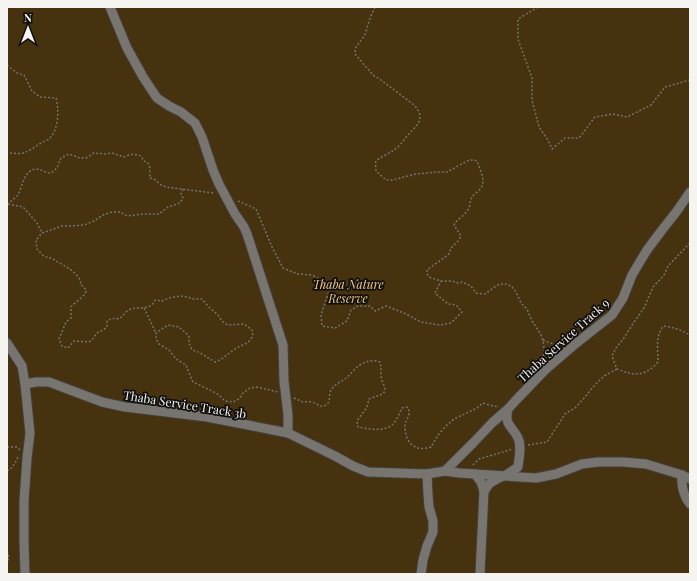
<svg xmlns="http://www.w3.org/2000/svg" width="697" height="581" font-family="'Playfair Display',serif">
	<rect width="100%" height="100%" fill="#282522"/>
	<!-- green -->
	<rect fill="#46320e" x="7" y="7" width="683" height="567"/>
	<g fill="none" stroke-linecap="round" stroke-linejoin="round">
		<defs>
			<g id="street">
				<path d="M110 7 127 48 143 77 157 98 169 106 181 112 195 123 202 137 213 170 219 184 235 214 244 227 247 234 283 345 284 381 288 415V433"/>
				<path d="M7 343 22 366 25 384 30 433 27 458 24 501V542L25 574"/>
				<path d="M25 384 36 382H49L102 402 125 407 207 417 288 433 335 456 353 466 368 472 427 474 445 471 459 473 536 478 556 474 582 464 598 462H623L646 464 682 475 690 479"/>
				<path d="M445 471 474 442 492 423 508 409 518 398 546 369 574 345 612 315 623 298 632 275 647 250 662 230 677 211 690 192"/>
				<path d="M475 474 481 482 484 491 480 574"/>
				<path d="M682 475C681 485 684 496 690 504"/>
				<path d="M484 491 490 483 497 479 506 475 518 467C519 458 522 446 518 438 512 425 504 426 508 409"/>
				<path d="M421 574 423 560 427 546 433 532V521L429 507 428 494 427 474"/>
			</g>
		</defs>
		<!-- street casing -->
		<use href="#street" stroke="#42413e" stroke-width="11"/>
		<!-- path -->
		<g stroke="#757370" stroke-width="1.5" stroke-dasharray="2 2" stroke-linecap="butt">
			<path d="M375 7 370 18 365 35 356 47 355 50V54L373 75 381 80 414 105C427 119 416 126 407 136 403 141 400 146 394 150 391 152 378 159 376 161 375 164 376 168 376 171L386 180H392L416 174 438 172H447L469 160H474L477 161C480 170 486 180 481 188 478 192 474 194 472 197 469 202 471 206 467 211 463 217 457 219 454 225L461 236 458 241 451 248 449 254 427 270V274L429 277 441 281H452L458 283 462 282 471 286 476 293 485 294 496 286 500 284H507L512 287 516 292 521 303 527 309 532 321 540 333 543 340 544 349 543 361"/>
			<path d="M538 7 518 19V39L532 78V100L539 127 548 140 552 149 565 138H579L595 117 613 114 627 117 651 105 665 87 690 80"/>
			<path d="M7 65 17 73 24 75 32 91 40 97 56 98C59 109 59 130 49 139 47 141 43 141 41 143 27 152 24 156 7 152"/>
			<path d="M183 189 181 194 183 198 180 203 168 207 159 214H143L127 216 120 212H112L103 215 94 221 84 225 71 226H62L42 233 36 240 37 249C39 251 41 254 44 256 48 258 53 258 56 261 65 266 81 274 81 285 83 286 85 288 86 290 87 295 74 303 71 307V318L66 322 59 339 62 346 68 348 74 341 89 342 92 340 97 333 103 330 107 327V321C112 318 114 318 119 319 123 316 125 312 129 310 137 305 150 312 155 300L162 301 172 297 183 296 194 299H202L209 307 218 315 222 321 228 325 244 324 252 330C253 333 253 336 251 339 247 345 240 345 235 349 228 354 223 359 215 362 206 357 203 353 192 350L189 343V336L179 327 168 325 156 333V339L159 344 169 350 176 359 186 365 189 373 193 382 212 391 219 395 225 401 233 402 239 399 243 393 250 388 257 387 278 392"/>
			<path d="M238 201 256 209 272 247 283 268 298 274 312 275 331 285 321 315 322 326 335 328 347 321 351 310 358 306H370L375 311 386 306 404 313 421 322 440 325 451 323 462 312 456 305 448 304 435 293 441 281"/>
			<path d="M7 204C10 202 14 199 17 196 23 188 23 170 36 169 41 169 45 173 51 173L57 168 61 158 69 154 80 158H86L94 153 104 154 112 153 124 157C130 154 136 153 142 157L143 160C144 161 146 162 148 163 151 167 149 174 150 178L154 179 161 185 166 187 214 193"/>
			<path d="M8 204 23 207 37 223 42 233"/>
			<path d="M690 243 668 266 664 275 653 287 644 308 632 325 624 338 616 348 612 356 617 369C634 376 645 377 658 362 658 348 655 339 663 326 673 327 681 330 690 335"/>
			<path d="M144 308 156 333"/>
			<path d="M543 340C549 343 556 345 562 344"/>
			<path d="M294 398C297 399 300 401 303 402 306 402 309 401 312 402 316 403 319 407 324 406 332 403 328 395 331 390 335 384 341 382 346 378 350 375 353 371 357 367 363 362 372 359 380 362 382 368 380 374 382 380 383 384 385 387 385 391L383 394 369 399 367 407 357 421 358 427C368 429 383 432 392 425 396 422 400 412 402 408L407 407C413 416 404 419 405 428 406 444 416 452 431 447L438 435 445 427 454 419 477 408 483 403 493 406 499 407"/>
			<path d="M528 445 547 442 565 414 575 408 585 397 593 387 604 376 617 369"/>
			<path d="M7 447H17L20 450"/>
			<path d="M473 465 479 459 513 449"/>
			<path d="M7 471C13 468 15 463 18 457"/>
			<path d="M7 551 9 557 7 564"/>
		</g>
		<!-- street -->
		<use href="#street" stroke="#787571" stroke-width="9"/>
	</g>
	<g text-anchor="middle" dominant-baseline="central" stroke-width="3.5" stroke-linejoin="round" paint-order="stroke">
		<!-- park labels -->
		<g font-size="12" font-style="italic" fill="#f3c886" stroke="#100f0d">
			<text x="348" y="284">Thaba Nature<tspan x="348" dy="14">Reserve</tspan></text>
		</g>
		<!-- street labels -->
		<g font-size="12" fill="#f5f4f1" stroke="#100f0d">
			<text transform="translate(563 340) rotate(-42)">Thaba Service Track 9</text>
			<text transform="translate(185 404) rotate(9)">Thaba Service Track 3b</text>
		</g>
	</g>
	<!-- border -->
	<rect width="697" height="581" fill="none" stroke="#f5f4f1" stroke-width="16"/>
	<!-- north arrow -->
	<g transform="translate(28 28)" stroke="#100f0d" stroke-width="3" paint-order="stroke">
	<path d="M0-3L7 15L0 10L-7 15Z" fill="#f5f4f1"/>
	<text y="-6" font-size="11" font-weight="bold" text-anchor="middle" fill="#f5f4f1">N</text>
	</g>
</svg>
